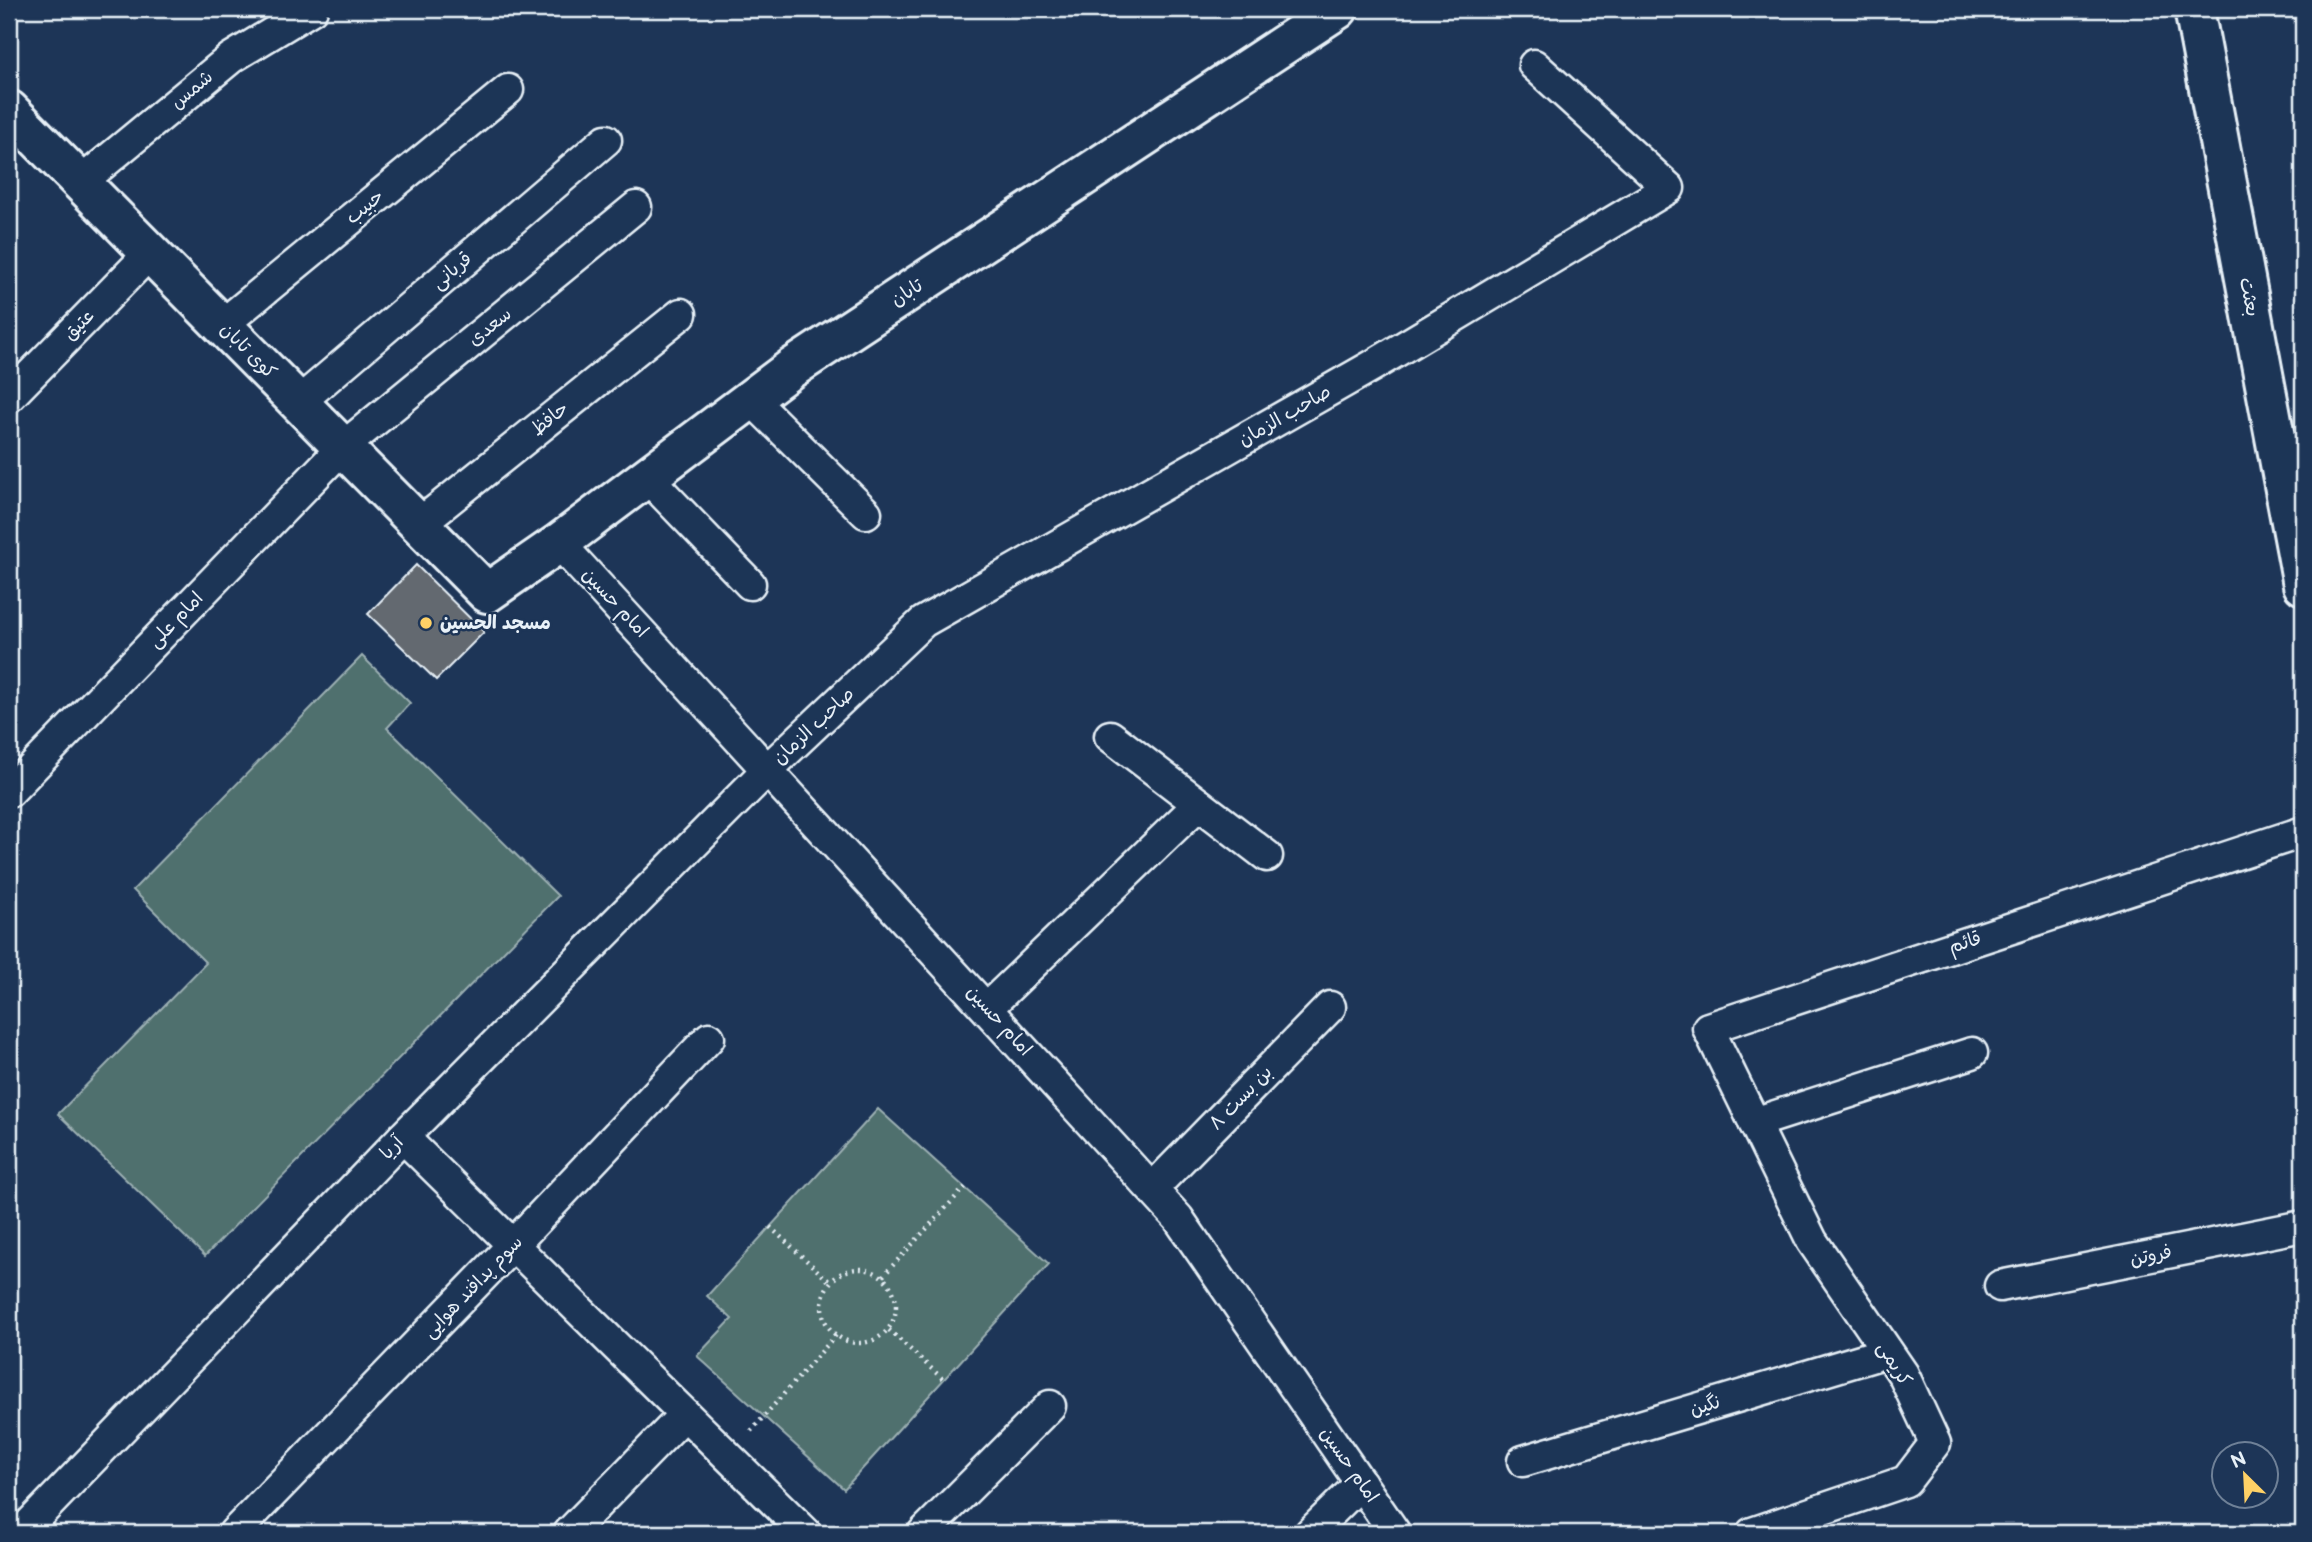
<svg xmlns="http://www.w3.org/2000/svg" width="2312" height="1542" font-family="'Balsamiq Sans','Playpen Sans Arabic',sans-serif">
	<rect width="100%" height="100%" fill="#1d3557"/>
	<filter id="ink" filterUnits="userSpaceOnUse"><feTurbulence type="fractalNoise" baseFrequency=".0143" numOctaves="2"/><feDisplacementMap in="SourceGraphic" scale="14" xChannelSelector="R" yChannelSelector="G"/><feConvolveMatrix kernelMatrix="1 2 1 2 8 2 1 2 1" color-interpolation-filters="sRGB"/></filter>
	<g filter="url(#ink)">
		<!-- green -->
		<g fill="#506f6e" stroke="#9cb0b3" stroke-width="2">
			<path d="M362 656 410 703 387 728 558 896 205 1256 58 1114 206 963 133 890Z"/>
			<path d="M878 1109 1049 1264 844 1489 697 1356 732 1319 707 1296Z"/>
		</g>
		<!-- building -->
		<path fill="#64696f" stroke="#e8f1f8" stroke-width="2" d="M416 565 484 632 436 680 368 614Z"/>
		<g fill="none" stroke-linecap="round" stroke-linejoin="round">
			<defs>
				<g id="minor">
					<path d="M81 182 231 58 312 9"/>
					<path d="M222 325 508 90"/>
					<path d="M9 397 150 253"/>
					<path d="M751 399 866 513"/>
					<path d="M299 402 606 140"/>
					<path d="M647 477 750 584"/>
					<path d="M419 524 681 314"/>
					<path d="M559 543 1178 1218 1395 1533"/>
					<path d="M1110 736 1267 856"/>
					<path d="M9 792 343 447 636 207"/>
					<path d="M987 1008 1199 804"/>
					<path d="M1754 1123 1972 1053"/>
					<path d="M403 1137 806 1533"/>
					<path d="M1152 1189 1330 1007"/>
					<path d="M2000 1286 2303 1226"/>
					<path d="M1523 1461 1887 1352"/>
					<path d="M21 1533 403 1137 768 769 923 622 1372 366 1669 188 1534 65"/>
					<path d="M234 1533 513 1245 709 1038"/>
					<path d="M569 1533 685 1414"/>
					<path d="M923 1533 1050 1406"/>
					<path d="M1310 1533 1361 1483"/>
					<path d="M1752 1533 1906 1481 1935 1443 1903 1374 1812 1241 1708 1028 2303 832"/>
				</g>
				<path id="tertiary" d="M9 110 487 593 559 543 792 368 1338 9"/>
				<path id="primary" d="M2194 9 2303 585"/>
			</defs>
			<!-- minor casing -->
			<use href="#minor" stroke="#e8f1f8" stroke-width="35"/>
			<!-- tertiary casing -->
			<use href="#tertiary" stroke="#e8f1f8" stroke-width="44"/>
			<!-- primary casing -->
			<use href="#primary" stroke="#e8f1f8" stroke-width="44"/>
			<!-- path -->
			<g stroke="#e8f1f8" stroke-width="4.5" stroke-dasharray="2 5" stroke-linecap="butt">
				<path d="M770 1227 830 1282"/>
				<circle cx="859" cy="1306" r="37"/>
				<path d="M883 1276 965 1187"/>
				<path d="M889 1330 944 1380"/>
				<path d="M751 1431 836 1335"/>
			</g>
			<!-- minor -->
			<use href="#minor" stroke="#1d3557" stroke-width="30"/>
			<!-- tertiary -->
			<use href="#tertiary" stroke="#1d3557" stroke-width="38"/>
			<!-- primary -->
			<use href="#primary" stroke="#1d3557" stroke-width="38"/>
		</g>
	</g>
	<!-- markers -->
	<circle fill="#ffd166" stroke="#1d3557" stroke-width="2.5" cx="426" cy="623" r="7"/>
	<g text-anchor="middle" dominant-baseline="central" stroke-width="5" stroke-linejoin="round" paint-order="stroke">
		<!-- street labels -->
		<g font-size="19" fill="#e8f1f8" stroke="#1d3557">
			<text transform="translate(192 90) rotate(-40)">شمس</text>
			<text transform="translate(365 207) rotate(-39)">حبیب</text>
			<text transform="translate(452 271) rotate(-40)">قربانی</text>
			<text transform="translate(907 293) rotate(-33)">تابان</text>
			<text transform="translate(2249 297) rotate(79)">بعثت</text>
			<text transform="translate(79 325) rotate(-46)">عتیق</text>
			<text transform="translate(490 327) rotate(-39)">سعدی</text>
			<text transform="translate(248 351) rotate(45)">کوی تابان</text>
			<text transform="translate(1285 416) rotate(-30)">صاحب الزمان</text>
			<text transform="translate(550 419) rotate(-39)">حافظ</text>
			<text transform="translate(615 603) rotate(47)">امام حسین</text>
			<text transform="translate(176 620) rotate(-46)">امام علی</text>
			<text transform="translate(814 726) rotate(-43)">صاحب الزمان</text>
			<text transform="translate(1965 943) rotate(-18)">قائم</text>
			<text transform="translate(999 1021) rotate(48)">امام حسین</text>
			<text transform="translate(1241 1098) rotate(-46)">بن بست ۸</text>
			<text transform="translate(392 1148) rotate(-46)">آریا</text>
			<text transform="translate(2151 1256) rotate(-11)">فروتن</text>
			<text transform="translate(473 1287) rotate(-46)">سوم پدافند هوایی</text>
			<text transform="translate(1894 1364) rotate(59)">کریمی</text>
			<text transform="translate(1705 1406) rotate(-17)">نگین</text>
			<text transform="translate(1349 1465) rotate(55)">امام حسین</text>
		</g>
		<!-- poi labels -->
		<g font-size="19" font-weight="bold" fill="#e8f1f8" stroke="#1d3557" text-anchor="start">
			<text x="440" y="623">مسجد الحسین</text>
		</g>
	</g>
	<!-- margin -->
	<rect width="2312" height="1542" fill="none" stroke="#1d3557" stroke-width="35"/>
	<rect x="18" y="18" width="2277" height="1507" fill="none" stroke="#e8f1f8" stroke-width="2.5" filter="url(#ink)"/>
	<!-- north arrow -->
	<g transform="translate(2245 1475) rotate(336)"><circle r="33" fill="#1d3557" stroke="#6e8097" stroke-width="2"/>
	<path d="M0-5L12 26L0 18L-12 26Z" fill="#ffd166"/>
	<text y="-10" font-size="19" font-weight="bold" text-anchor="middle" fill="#e8f1f8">N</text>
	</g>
</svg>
